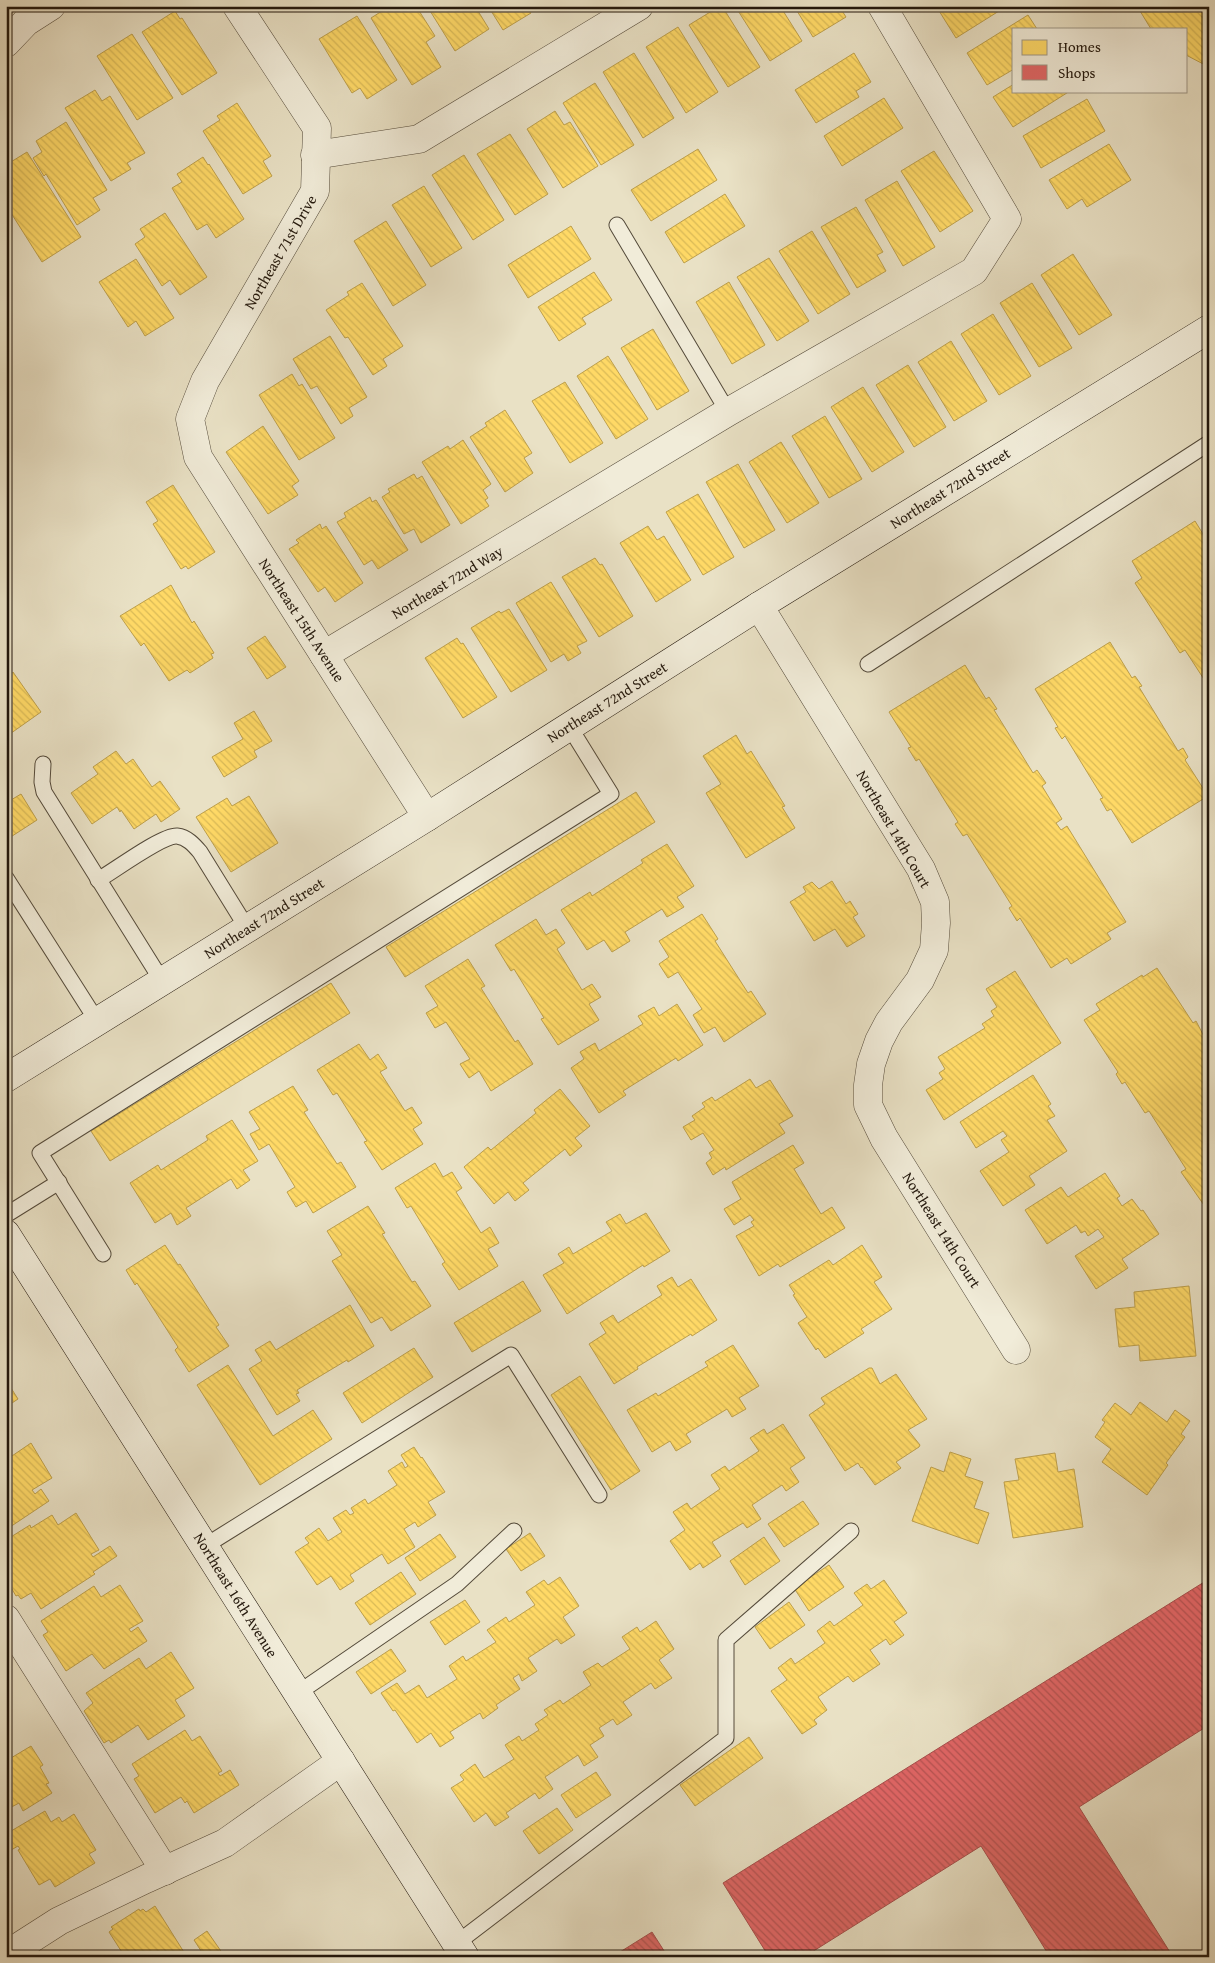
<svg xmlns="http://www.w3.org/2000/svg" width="1215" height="1963" font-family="'Gentium Book Plus',serif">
	<defs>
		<pattern id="homes-back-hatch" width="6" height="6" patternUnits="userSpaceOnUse" patternTransform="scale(1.25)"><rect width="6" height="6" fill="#ffd966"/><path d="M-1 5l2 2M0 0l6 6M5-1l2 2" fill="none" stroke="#daba57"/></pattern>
		<pattern id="shops-back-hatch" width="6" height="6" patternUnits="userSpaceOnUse" patternTransform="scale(1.25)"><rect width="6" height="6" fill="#e06666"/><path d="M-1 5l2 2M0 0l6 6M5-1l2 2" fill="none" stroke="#b55352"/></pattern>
	</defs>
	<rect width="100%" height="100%" fill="#e9e1c5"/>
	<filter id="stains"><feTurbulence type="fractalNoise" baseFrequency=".004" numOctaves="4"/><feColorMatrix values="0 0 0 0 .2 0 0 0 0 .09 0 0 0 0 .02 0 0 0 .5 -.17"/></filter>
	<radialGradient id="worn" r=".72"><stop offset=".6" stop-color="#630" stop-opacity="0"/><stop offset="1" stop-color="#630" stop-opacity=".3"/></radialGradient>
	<!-- homes -->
	<g fill="url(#homes-back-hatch)" stroke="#bd9f4b">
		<path d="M390 6H416L435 36 426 42 441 67 412 85 371 18Z"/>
		<path d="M427 6H475L489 29 455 51Z"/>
		<path d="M488 6H527L531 13 503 30Z"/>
		<path d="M720 6H722L760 67 728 87 689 25Z"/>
		<path d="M735 6H780L802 41 770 61Z"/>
		<path d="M794 6H839L846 17 813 37Z"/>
		<path d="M936 6H1007L956 38Z"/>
		<path d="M1137 6H1192L1209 15V67L1186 55V29H1151Z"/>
		<path d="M175 11 180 19 182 18 217 73 182 95 142 32Z"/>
		<path d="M1028 15 1037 29H1014V69L987 85 967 53Z"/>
		<path d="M357 16 397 80 367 99 360 88 352 93 319 39Z"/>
		<path d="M678 27 718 92 686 113 646 47Z"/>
		<path d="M132 34 173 98 137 120 97 56Z"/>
		<path d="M634 53 674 118 643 138 603 72Z"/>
		<path d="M854 53 871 82 856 91 859 97 816 123 795 90Z"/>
		<path d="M595 83 634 145 601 165 563 103Z"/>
		<path d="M1014 84V91H1070L1013 127 993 97Z"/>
		<path d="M95 90 102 101 110 96 145 153 127 163 131 169 111 181 65 108Z"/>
		<path d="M884 98 903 128 842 166 824 136Z"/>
		<path d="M1087 99 1105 131 1041 168 1023 136Z"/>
		<path d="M237 103 271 156 263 161 272 176 243 194 203 131 220 120 217 116Z"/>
		<path d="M555 111 564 125 570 122 598 166 563 188 527 129Z"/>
		<path d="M66 122 107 190 93 198 100 210 77 225 46 174 44 176 33 158 42 152 36 141Z"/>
		<path d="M510 134 548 194 515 215 477 154Z"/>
		<path d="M1109 144 1131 180 1087 207 1082 199 1067 209 1049 180Z"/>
		<path d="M698 149 717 180 651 221 631 190Z"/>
		<path d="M934 151 973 211 940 232 901 171Z"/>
		<path d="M27 152 81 237 42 262 6 205V165Z"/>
		<path d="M464 155 504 220 473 240 432 175Z"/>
		<path d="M203 157 208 165 209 164 244 219 216 238 207 224 197 230 172 188 182 182 177 174Z"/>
		<path d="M897 181 935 247 903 266 865 200Z"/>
		<path d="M424 186 462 248 431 267 392 205Z"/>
		<path d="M725 194 745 226 684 263 665 232Z"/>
		<path d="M856 207 883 252 877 255 886 271 857 288 821 227Z"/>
		<path d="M165 213 207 277 180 295 170 280 162 286 135 244 145 237 140 229Z"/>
		<path d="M386 221 426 285 393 306 354 241Z"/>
		<path d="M571 226 591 259 528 298 508 265Z"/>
		<path d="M812 231 850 294 818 314 779 251Z"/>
		<path d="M1073 254 1112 315 1079 335 1041 275Z"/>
		<path d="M769 258 809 321 777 341 737 277Z"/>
		<path d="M136 259 174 318 145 336 136 321 128 327 99 282Z"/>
		<path d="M594 272 612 300 582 318 586 324 559 341 538 307Z"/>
		<path d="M729 282 765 345 732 364 696 302Z"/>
		<path d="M362 283 403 346 383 359 387 366 373 375 348 337 345 338 326 310 349 295 347 292Z"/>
		<path d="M1032 283 1072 348 1039 367 1000 303Z"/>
		<path d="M993 314 1031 376 999 395 961 334Z"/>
		<path d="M653 329 689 391 657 410 621 348Z"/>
		<path d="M330 336 367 397 349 408 353 416 341 424 317 386 311 389 293 359Z"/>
		<path d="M951 341 987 401 954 421 918 362Z"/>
		<path d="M608 356 648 419 616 439 577 376Z"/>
		<path d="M908 365 946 427 914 447 876 385Z"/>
		<path d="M292 374 299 386 302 384 335 438 299 460 259 395Z"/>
		<path d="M565 382 603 443 570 463 532 401Z"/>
		<path d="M863 387 904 452 872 472 831 407Z"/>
		<path d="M505 410 532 453 524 458 533 473 505 492 470 437 487 426 485 423Z"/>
		<path d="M825 416 862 479 829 498 792 436Z"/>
		<path d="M263 426 299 481 292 486 298 495 268 514 226 452Z"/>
		<path d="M463 440 491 484 483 490 488 498 485 500 489 506 461 524 422 462 448 446 450 449Z"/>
		<path d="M781 442 819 503 787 523 749 462Z"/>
		<path d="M738 464 775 530 744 548 706 482Z"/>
		<path d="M414 474 417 479 422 476 450 525 421 543 414 529 404 534 382 497 390 492 388 489Z"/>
		<path d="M173 485 215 552 188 569 186 566 181 569 153 524 158 521 146 502Z"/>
		<path d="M698 494 734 557 703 575 666 512Z"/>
		<path d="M370 497 372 502 376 500 408 550 378 569 372 560 364 565 337 522 346 517 344 513Z"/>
		<path d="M1195 521 1206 539 1209 537V687L1185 650 1180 653 1135 583 1142 578 1132 561Z"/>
		<path d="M320 524 322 529 326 526 363 583 335 602 325 587 318 592 289 549 299 543 296 540Z"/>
		<path d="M648 526 657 540 664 536 691 580 656 602 620 543Z"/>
		<path d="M595 558 600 565 602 564 633 616 599 637 562 577Z"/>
		<path d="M551 582 587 641 577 646 581 653 568 661 564 654 551 662 516 603Z"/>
		<path d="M171 585 192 623 194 621 214 653 211 654 213 658 190 673 187 670 169 681 144 643 141 646 120 616Z"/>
		<path d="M509 609 547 670 511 692 471 628 499 611 501 613Z"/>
		<path d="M265 636 286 667 267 679 247 648Z"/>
		<path d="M457 638 461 644 463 643 497 697 463 718 425 658Z"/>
		<path d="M1110 642 1132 678 1135 676 1142 686 1139 687 1178 751 1183 748 1188 757 1185 760 1208 796 1132 843 1111 809 1107 811 1100 799 1103 798 1065 736 1062 739 1055 728 1058 727 1035 689Z"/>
		<path d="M965 665 986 699 989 697 997 709 994 710 1033 773 1037 770 1046 783 1042 786 1062 819 1056 823 1061 830 1067 826 1126 922 1107 933 1111 939 1071 964 1067 958 1051 968 1020 918 1017 921 1009 908 1012 906 967 834 963 836 955 824 958 822 919 759 916 761 908 748 911 747 889 712Z"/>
		<path d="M6 670 10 675 13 672 41 712 7 736Z"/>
		<path d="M254 711 272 741 254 751 257 757 224 777 212 757 243 739 234 723Z"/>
		<path d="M736 735 747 754 751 751 785 806 782 807 795 828 746 858 706 793 721 784 703 756Z"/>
		<path d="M116 751 126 764 133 759 152 787 160 781 180 809 161 822 156 814 134 829 121 810 120 812 117 807 92 824 71 793 98 774 93 767Z"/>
		<path d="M636 792 655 822 405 977 386 947Z"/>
		<path d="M21 794 37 820 6 840V803Z"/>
		<path d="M249 796 278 843 231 872 196 817 227 798 232 806Z"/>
		<path d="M667 844 694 886 677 897 684 907 667 917 662 909 625 932 630 941 612 952 604 940 587 950 561 910 590 892 592 896 643 863 641 860Z"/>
		<path d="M832 881 846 904 850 901 858 914 853 917 865 936 847 947 835 929 814 941 790 902 806 892 803 887 812 882 819 889Z"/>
		<path d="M702 914 718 939 715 941 748 993 751 991 766 1014 724 1042 715 1027 704 1033 693 1015 702 1009 678 972 668 978 659 964 669 957 659 941Z"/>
		<path d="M536 919 546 935 556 929 565 943 557 949 582 990 592 984 601 997 589 1004 599 1020 558 1045 541 1019 544 1018 514 969 511 971 495 945Z"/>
		<path d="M468 959 485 986 481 988 515 1042 518 1040 533 1064 491 1091 479 1071 469 1078 460 1064 470 1059 446 1022 435 1028 426 1013 438 1006 425 986Z"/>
		<path d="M1157 968 1193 1023 1196 1021 1209 1046 1208 1211 1181 1172 1186 1169 1149 1111 1145 1113 1125 1082 1122 1084 1116 1074 1118 1072 1084 1020 1100 1010 1096 1004 1142 975 1143 977Z"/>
		<path d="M1015 971 1061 1043 944 1120 926 1090 943 1079 939 1073 945 1069 938 1057 985 1028 982 1024 994 1016 991 1011 997 1007 986 989Z"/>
		<path d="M331 983 350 1013 110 1161 91 1131Z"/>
		<path d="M677 1004 703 1045 678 1061 676 1058 623 1091 626 1095 599 1113 571 1068 584 1059 580 1052 595 1043 599 1051 643 1024 638 1016 654 1007 659 1016Z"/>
		<path d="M359 1044 370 1060 378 1054 387 1068 380 1072 405 1111 412 1107 422 1123 413 1129 423 1144 382 1170 364 1142 367 1141 337 1093 333 1095 317 1070Z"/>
		<path d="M1033 1075 1051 1104 1048 1106 1055 1116 1047 1120 1067 1151 1029 1176 1035 1185 1003 1206 980 1171 1009 1152 1001 1140 1007 1136 1003 1131 976 1148 960 1122Z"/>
		<path d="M750 1079 756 1088 770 1080 793 1116 779 1124 785 1133 726 1170 725 1167 713 1175 706 1163 712 1158 709 1153 714 1150 703 1133 691 1140 683 1127 695 1120 692 1116 705 1107 702 1103 712 1097 715 1101Z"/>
		<path d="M293 1086 308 1110 304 1112 337 1164 341 1162 356 1187 313 1213 306 1201 296 1207 287 1192 295 1187 269 1144 259 1150 250 1134 260 1129 249 1112Z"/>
		<path d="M560 1089 590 1126 575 1138 582 1146 570 1156 565 1149 523 1183 529 1190 515 1201 508 1192 494 1204 464 1167 488 1147 491 1150 536 1113 534 1110Z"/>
		<path d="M232 1120 258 1161 243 1170 250 1180 237 1189 231 1179 186 1208 191 1216 177 1225 171 1213 155 1223 130 1183 158 1165 161 1170 208 1140 206 1136Z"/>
		<path d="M793 1145 804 1163 794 1169 821 1214 832 1207 845 1228 780 1267 778 1264 759 1276 736 1236 754 1226 751 1222 754 1220 750 1215 734 1225 724 1209 741 1199 732 1182Z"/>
		<path d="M435 1163 443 1177 452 1172 462 1188 456 1192 481 1233 490 1227 499 1243 488 1249 498 1266 459 1290 442 1264 445 1262 411 1206 407 1208 395 1188Z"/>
		<path d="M1105 1173 1120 1196 1117 1198 1122 1206 1132 1199 1141 1211 1143 1210 1159 1234 1122 1259 1128 1268 1096 1289 1075 1256 1104 1237 1098 1229 1088 1236 1085 1231 1081 1233 1076 1225 1047 1244 1025 1210 1061 1187 1068 1197Z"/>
		<path d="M368 1206 385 1233 382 1234 412 1282 415 1281 431 1306 391 1331 382 1317 371 1323 332 1261 342 1255 327 1231Z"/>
		<path d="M646 1213 670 1251 644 1267 643 1265 567 1314 543 1275 564 1263 558 1254 569 1247 573 1254 612 1231 606 1222 620 1214 626 1224Z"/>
		<path d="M165 1245 178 1265 180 1264 219 1325 216 1327 229 1346 189 1372 175 1350 178 1347 137 1283 135 1285 126 1270Z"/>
		<path d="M862 1245 882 1277 874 1282 892 1309 861 1329 864 1333 825 1358 818 1348 816 1350 798 1323 807 1317 793 1295 795 1294 789 1285 829 1260 833 1265Z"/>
		<path d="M672 1277 678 1287 691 1279 717 1320 692 1336 691 1334 637 1367 638 1369 614 1384 589 1344 606 1333 600 1323 613 1315 618 1323 662 1295 657 1286Z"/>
		<path d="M523 1281 541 1311 472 1352 454 1323Z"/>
		<path d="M1189 1286 1196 1356 1140 1361 1139 1345 1119 1347 1115 1309 1135 1307 1134 1292Z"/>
		<path d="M350 1305 374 1346 348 1362 347 1360 297 1390 299 1393 296 1394 300 1401 277 1415 249 1369 262 1361 255 1350 270 1341 276 1350Z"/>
		<path d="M733 1345 759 1386 739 1398 746 1409 732 1417 727 1409 686 1434 691 1442 676 1451 670 1441 652 1452 627 1410 656 1393 658 1396 708 1366 705 1362Z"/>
		<path d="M414 1348 433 1377 362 1423 343 1393Z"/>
		<path d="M228 1365 273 1436 313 1410 332 1439 260 1485 197 1385Z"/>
		<path d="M869 1368H872L880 1384 896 1374 927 1419 908 1430 920 1445 919 1447 896 1462 901 1468 875 1485 862 1467 861 1468 858 1463 845 1471 809 1415 825 1404 821 1398Z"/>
		<path d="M580 1376 640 1471 611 1490 551 1395Z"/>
		<path d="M6 1380 18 1399 6 1407Z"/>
		<path d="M1140 1402 1167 1422 1175 1410 1190 1421 1181 1434 1185 1437 1166 1463 1168 1465 1147 1495 1102 1462 1111 1449 1095 1437 1105 1422 1102 1420 1115 1403 1131 1415Z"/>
		<path d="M783 1424 805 1458 790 1468 799 1482 786 1491 782 1485 752 1505 761 1519 747 1528 743 1523 712 1542 721 1556 703 1568 700 1563 690 1570 670 1541 685 1530 673 1512 687 1503 691 1509 720 1489 711 1475 725 1466 729 1471 759 1451 750 1438 764 1429 767 1434Z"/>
		<path d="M31 1443 52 1478 32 1490 35 1494 41 1489 49 1501 10 1527 6 1520V1454L9 1458Z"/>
		<path d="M414 1447 421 1458 422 1457 445 1492 428 1502 436 1515 418 1527 415 1522 404 1529 415 1547 388 1564 382 1554 350 1575 354 1581 340 1590 331 1576 317 1585 295 1552 309 1543 305 1538 319 1528 328 1541 342 1532 333 1518 346 1510 350 1515 354 1513 351 1508 365 1499 368 1504 397 1485 388 1471 402 1462 405 1468 408 1466 401 1455Z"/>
		<path d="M950 1452 971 1459 965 1476 983 1482 974 1508 989 1513 978 1544 912 1521 931 1467 944 1472Z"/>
		<path d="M1055 1453 1058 1472 1074 1469 1083 1527 1013 1538 1004 1482 1019 1480 1015 1459Z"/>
		<path d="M803 1501 819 1524 784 1547 768 1524Z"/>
		<path d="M76 1513 99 1550 91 1554 93 1557 110 1546 117 1556 93 1572 95 1574 41 1609 31 1593 21 1599 18 1595 16 1596 9 1584V1580L6 1581V1540L30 1525 31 1528 52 1515 58 1525Z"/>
		<path d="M530 1533 545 1556 521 1571 506 1549Z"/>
		<path d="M440 1534 456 1557 420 1581 405 1558Z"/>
		<path d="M764 1537 780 1561 745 1585 730 1561Z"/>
		<path d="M829 1565 844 1587 809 1611 794 1588Z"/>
		<path d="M401 1572 416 1594 370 1625 355 1603Z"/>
		<path d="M560 1577 579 1606 563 1617 575 1635 561 1644 557 1639 528 1658 537 1671 522 1681 519 1674 513 1678 520 1689 496 1705 498 1708 483 1719 480 1713 450 1732 454 1738 440 1747 431 1733 417 1743 395 1710 393 1711 381 1693 397 1683 405 1694 419 1685 427 1698 457 1679 449 1666 463 1656 466 1661 496 1642 487 1630 506 1617 509 1622 535 1605 526 1592 544 1580 548 1585Z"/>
		<path d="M884 1580 907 1613 894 1622 904 1635 890 1645 886 1639 870 1650 880 1664 853 1682 848 1676 818 1697 827 1710 814 1720 817 1724 802 1734 771 1691 787 1680 778 1668 791 1658 795 1664 825 1643 817 1631 830 1621 834 1626 863 1605 854 1593 867 1584 871 1589Z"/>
		<path d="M120 1585 143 1621 129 1629 131 1632 138 1627 147 1641 104 1669 92 1654 66 1671 43 1635 48 1632 41 1621 94 1586 101 1597Z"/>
		<path d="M465 1600 480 1622 445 1645 430 1622Z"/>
		<path d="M789 1602 805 1625 770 1649 755 1627Z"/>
		<path d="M656 1621 674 1649 659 1660 672 1678 655 1689 651 1683 623 1702 632 1715 617 1725 613 1719 599 1728 604 1736 590 1745 598 1757 584 1766 578 1755 545 1777 553 1789 539 1799 535 1793 506 1813 509 1817 495 1826 486 1813 474 1822 451 1788 464 1780 460 1775 475 1764 484 1778 514 1759 505 1745 519 1736 522 1741 539 1730 535 1724 548 1715 544 1710 560 1700 563 1704 591 1685 583 1672 598 1663 602 1667 630 1649 622 1637 637 1627 640 1632Z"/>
		<path d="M391 1649 406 1671 371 1694 356 1672Z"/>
		<path d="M171 1652 194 1688 175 1700 185 1716 148 1740 138 1725 111 1743 109 1740 104 1743 84 1711 93 1703 86 1693 139 1658 146 1669Z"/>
		<path d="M185 1730 192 1741 200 1736 222 1771 218 1773 220 1776 230 1770 239 1785 194 1813 187 1801 185 1803 181 1797 155 1813 134 1779 139 1776 132 1764Z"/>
		<path d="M749 1737 763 1758 695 1806 680 1785Z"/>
		<path d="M31 1746 43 1765 40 1767 49 1783 46 1784 52 1793 23 1811 19 1803 6 1810V1750L11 1758Z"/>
		<path d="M596 1772 611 1795 576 1818 561 1795Z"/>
		<path d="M557 1808 573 1830 539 1854 523 1831Z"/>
		<path d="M45 1811 51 1822 59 1817 62 1822 74 1814 96 1850 89 1854 95 1863 55 1887 50 1879 39 1885 18 1850 20 1849 18 1846 6 1853V1834Z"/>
		<path d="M155 1906 187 1957H125L109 1932 113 1929 111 1927 139 1909 140 1911 143 1909 146 1912Z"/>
		<path d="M207 1931 225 1957H205L194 1940Z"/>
	</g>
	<!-- shops -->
	<g fill="url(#shops-back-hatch)" stroke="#a74e4b">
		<path d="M1209 1579V1725L1079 1807 1173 1957H1050L981 1846 804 1957H769L723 1883Z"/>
		<path d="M652 1932 668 1957H612Z"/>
	</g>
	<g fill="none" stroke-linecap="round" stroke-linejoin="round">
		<defs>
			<g id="lane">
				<path d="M617 225 728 412"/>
				<path d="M868 664 1209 443"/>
				<path d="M43 764 42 782 44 792 162 981"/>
				<path d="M6 878 97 1021"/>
				<path d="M98 880C114 871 162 835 177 836 187 837 194 845 200 852L247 928"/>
				<path d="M6 1215 59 1182"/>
				<path d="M103 1254 40 1153 611 794 569 726"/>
				<path d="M205 1546 511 1355 599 1495"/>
				<path d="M298 1693 457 1584 514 1531"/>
				<path d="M457 1943 726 1738V1640L851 1531"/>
			</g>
			<g id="street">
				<path d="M237 6 317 128 315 191 205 381 190 419 198 457 427 817"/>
				<path d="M6 43 26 22 51 6"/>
				<path d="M315 155 419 139 639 6"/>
				<path d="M759 606 921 869 935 902 936 923 934 950 920 980 889 1022 879 1041 871 1064 868 1085V1105L884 1138 1016 1350"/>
				<path d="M324 655 728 412 974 271 1007 219 882 6"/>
				<path d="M6 1619 165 1871"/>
				<path d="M6 1955 59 1921 146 1879 225 1843 341 1761"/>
			</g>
			<g id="secondary">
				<path d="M6 1078 427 817 759 606 1209 329"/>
				<path d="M6 1234 465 1957"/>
			</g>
		</defs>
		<!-- lane casing -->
		<use href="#lane" stroke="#544a3a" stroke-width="17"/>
		<!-- street casing -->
		<use href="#street" stroke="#544a3a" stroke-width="29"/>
		<!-- secondary casing -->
		<use href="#secondary" stroke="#22170c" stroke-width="29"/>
		<!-- lane -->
		<use href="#lane" stroke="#f1ecd9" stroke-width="15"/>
		<!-- street -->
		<use href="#street" stroke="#f1ecd9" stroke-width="28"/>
		<!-- secondary -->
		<use href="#secondary" stroke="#f1ecd9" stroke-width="28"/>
	</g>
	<g text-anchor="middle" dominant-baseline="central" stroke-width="5" stroke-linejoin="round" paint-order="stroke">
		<!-- street labels -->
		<g font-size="15" fill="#22170c" stroke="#f1ecd9">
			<text transform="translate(280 252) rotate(-60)">Northeast 71st Drive</text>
			<text transform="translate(950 488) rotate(-32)">Northeast 72nd Street</text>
			<text transform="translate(447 582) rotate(-31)">Northeast 72nd Way</text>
			<text transform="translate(302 620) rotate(57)">Northeast 15th Avenue</text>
			<text transform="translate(607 702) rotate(-32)">Northeast 72nd Street</text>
			<text transform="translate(894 829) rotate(60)">Northeast 14th Court</text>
			<text transform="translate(264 918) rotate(-32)">Northeast 72nd Street</text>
			<text transform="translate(942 1230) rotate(58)">Northeast 14th Court</text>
			<text transform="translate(236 1595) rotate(58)">Northeast 16th Avenue</text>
		</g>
	</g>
	<!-- margin -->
	<rect width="1215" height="1963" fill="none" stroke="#e9e1c5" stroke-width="25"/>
	<rect x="8" y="8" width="1200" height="1948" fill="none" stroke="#22170c" stroke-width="2.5"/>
	<rect x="12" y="12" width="1190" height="1938" fill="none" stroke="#22170c"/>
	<!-- legend -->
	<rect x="1012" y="28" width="175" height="65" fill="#f1ecd9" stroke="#9e9787"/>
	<rect x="1022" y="40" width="25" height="15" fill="#ffd966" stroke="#9e9787"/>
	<text x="1058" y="52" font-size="15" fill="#22170c">Homes</text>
	<rect x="1022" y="65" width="25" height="15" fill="#e06666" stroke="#9e9787"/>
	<text x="1058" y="78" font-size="15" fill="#22170c">Shops</text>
	<rect width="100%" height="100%" filter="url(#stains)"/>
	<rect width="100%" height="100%" fill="url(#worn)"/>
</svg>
